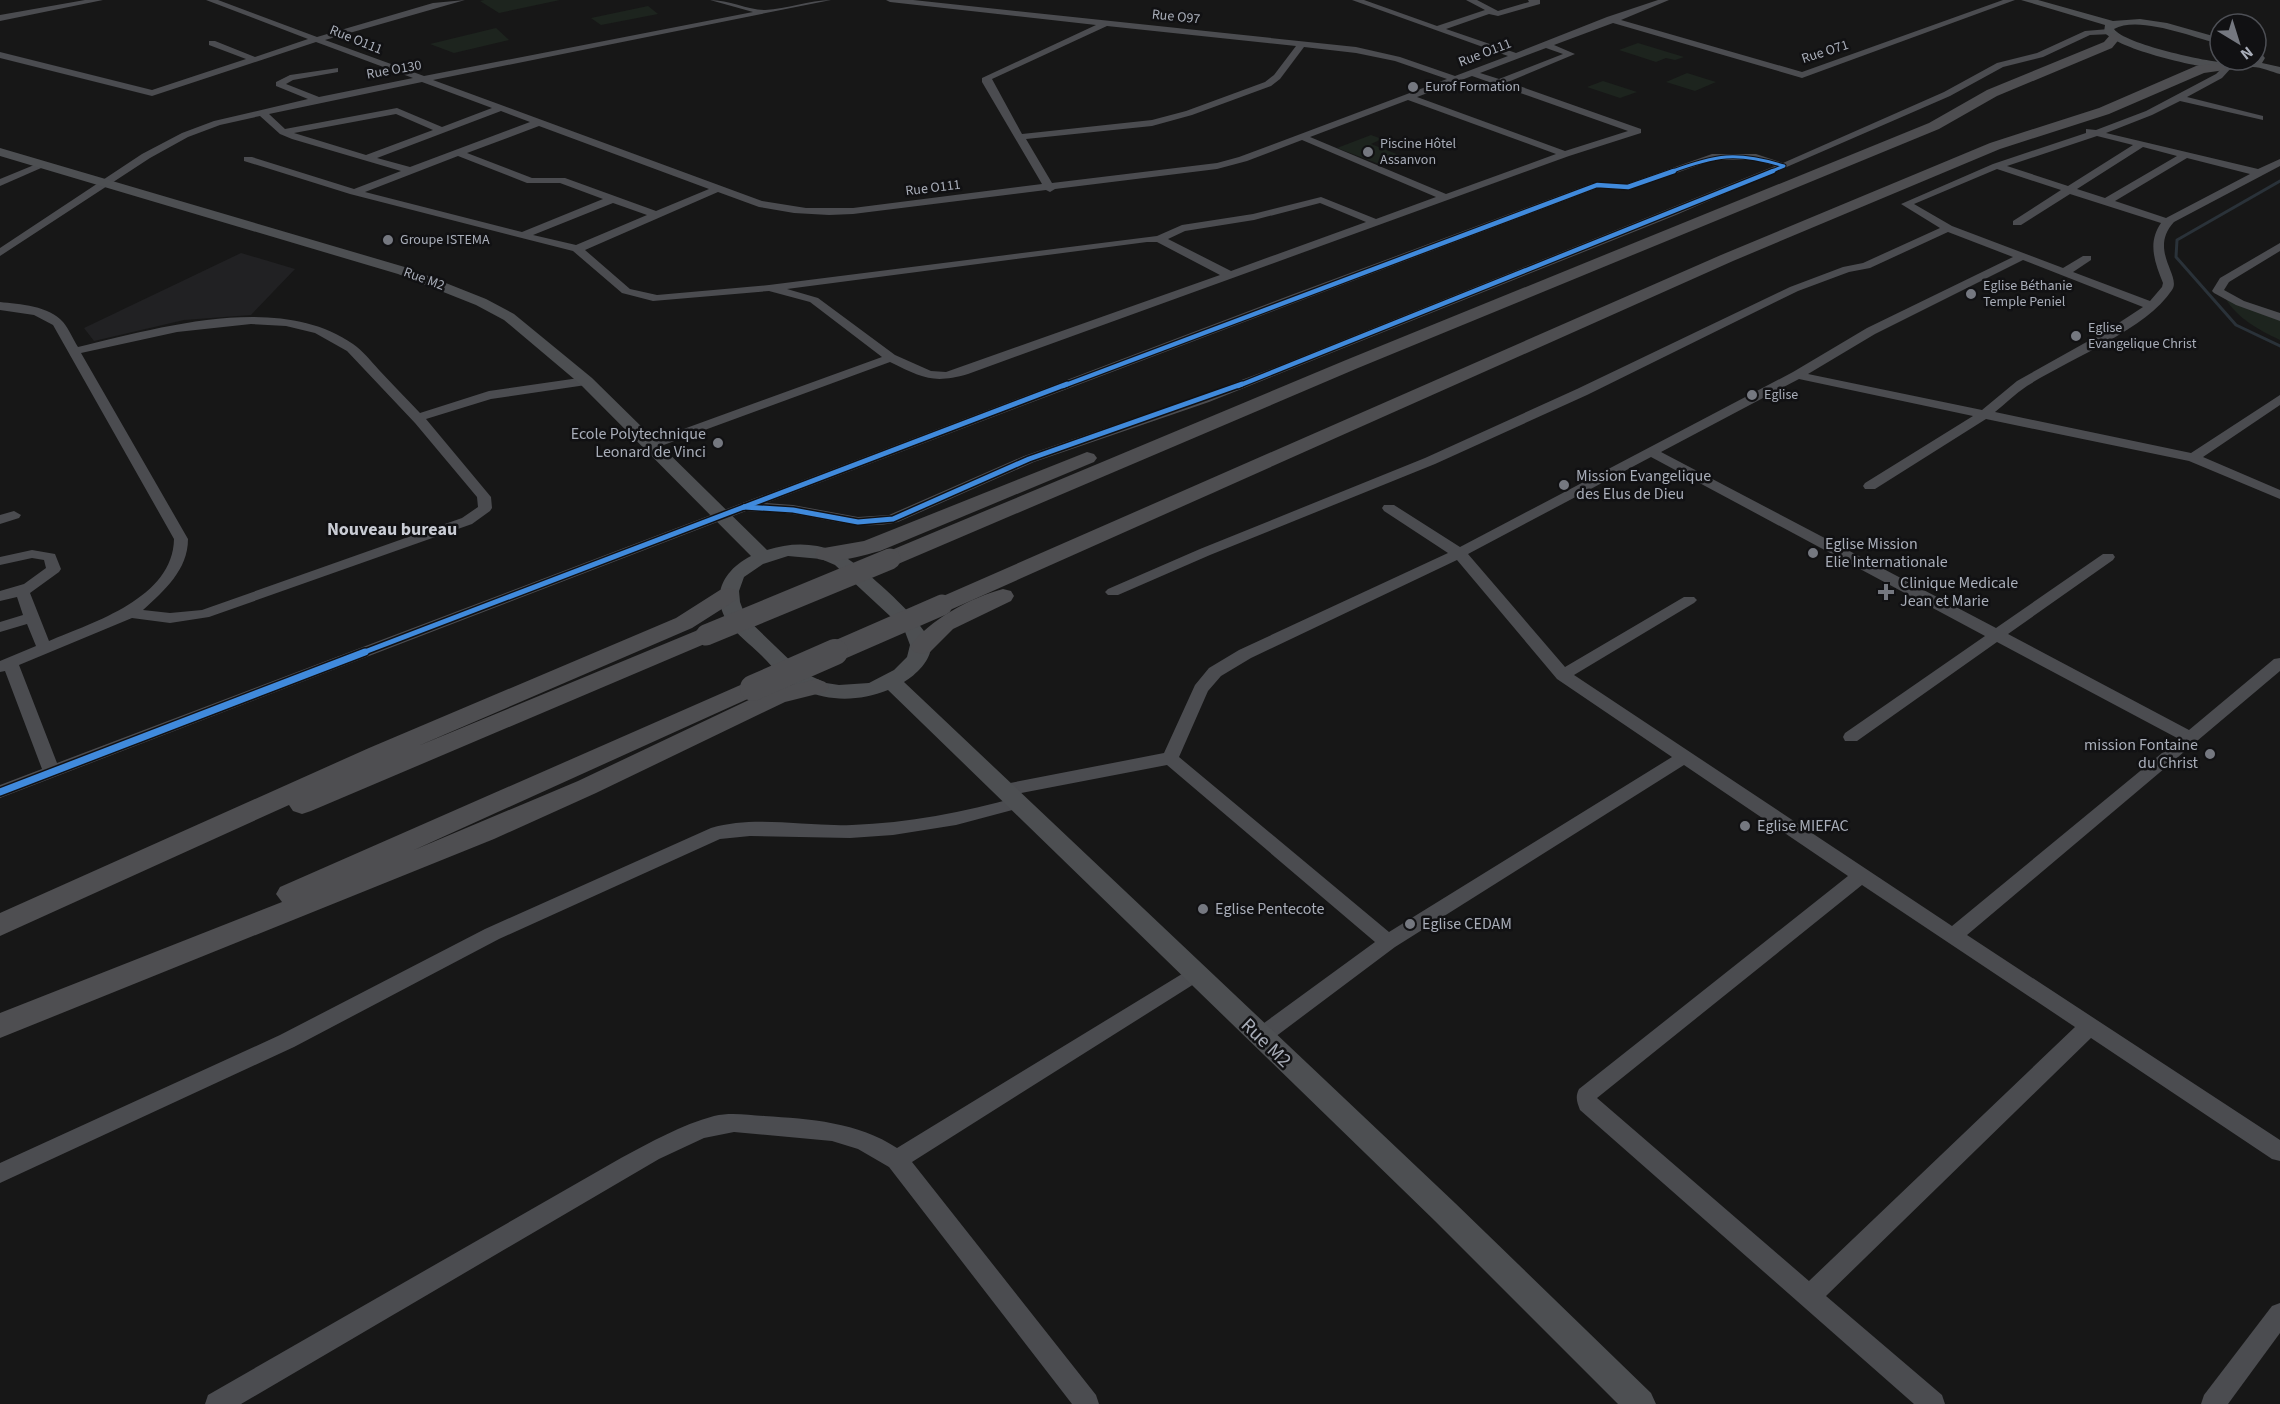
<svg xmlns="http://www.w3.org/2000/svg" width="2280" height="1404" font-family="'Source Sans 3',sans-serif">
	<rect width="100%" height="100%" fill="#171717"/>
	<!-- built -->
	<path fill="#212123" d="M241 253 295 269 251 315 184 320 94 341 84 328Z"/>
	<!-- green -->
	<g fill="#1d241e">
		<path d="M484 0H560L499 13 480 1Z"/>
		<path d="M648 6 658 14 601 25 591 18Z"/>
		<path d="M496 28 509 40 454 53 430 44Z"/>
		<path d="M1638 43 1684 57 1675 60 1666 58 1656 62 1619 50Z"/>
		<path d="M1687 73 1716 82 1695 91 1666 82Z"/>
		<path d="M1603 81 1637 92 1620 98 1587 87Z"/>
		<path d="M1371 135 1382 139 1371 144 1399 155 1379 164 1337 148Z"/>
		<path d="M2225 298 2280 318V340C2259 330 2238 319 2225 298Z"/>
	</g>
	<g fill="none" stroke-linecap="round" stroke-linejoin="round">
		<!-- stream -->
		<path stroke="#2a3239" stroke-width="3" d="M2280 181 2177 240 2176 257 2236 325 2280 346"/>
		<!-- minor -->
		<g fill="#4b4c50" fill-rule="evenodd">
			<path d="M85 0H103L0 21V15Z"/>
			<path d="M206 0H218L317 37 433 3 465 0 325 40 424 76 753 12 710 0C729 0 748 10 765 10 787 9 809 0 831 0L433 80 762 201 806 208H853L1042 184 982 82V78L1096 25 890 2 886 0H913L1356 47 1400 57 1455 76 1508 56 1352 0H1364L1437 26 1485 10 1466 0H1477L1498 11 1529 2 1528 0H1540V4L1498 16 1489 14 1446 29 1516 53 1607 17 1658 0H1669L1621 20 1802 72 2003 0H2015L1802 78 1613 23 1554 45 1575 54 1508 82 1641 129V133L1569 156 968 374C933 384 923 378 890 362L650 450 643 446 645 443 882 357 810 302 769 291 653 301 622 293 573 251 350 194 244 161V157H252L354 189 401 171 292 139 280 134 260 116 220 125 188 137 150 158 0 256V248L142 154 182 133 214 121 308 99 276 86V82L290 75 338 68V72L293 80 286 84 319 97 413 78 316 42 152 96 0 58V52L152 90 246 59 209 45V41H215L255 57 308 39ZM1107 26 1296 46 1274 75 1265 82 1186 111 1152 120 1022 134 992 79ZM1304 47 1356 53 1395 61 1447 79 1239 157 1217 163 1052 183 1026 139 1152 126 1192 115 1271 86 1280 79ZM1546 48 1563 54 1499 79 1480 73ZM1472 76 1628 131 1565 151 1417 97ZM422 82 492 108 442 127 397 108 285 129 269 114ZM1408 100 1556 154 1446 194 1310 137ZM501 111 530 122 410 167 377 158ZM396 114 433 130 366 155 294 133ZM539 126 709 189 656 211 565 178H532L467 153ZM1302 140 1436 197 1376 219 1321 197 1253 214 1182 225 1157 236 769 285 657 295 630 289 585 250 718 192 759 207 794 213 829 215 853 214 1046 190 1050 192 1055 189 1217 169 1247 161ZM458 156 527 183H560L603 199 522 232 365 192ZM613 203 647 215 576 245 533 235ZM1320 203 1366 222 1231 271 1168 239 1185 231 1254 220ZM1147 242H1157L1220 275 946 372 931 371 895 355 818 298 787 289Z"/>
			<path d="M2109 29 2112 30V34L2090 35 2043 57 2003 67 1950 96 1676 215 1209 402 1034 462 898 522C861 531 828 519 792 514 777 512 761 512 746 511L0 798V785L42 769 5 671 0 672V661L36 646 27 624 0 632V622L23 615 17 597 0 601V591L24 584 46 568 44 560 32 558 0 565V557L32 550 55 554 61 569 59 572 30 593 49 641C94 622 173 598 174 539L53 325 34 315 0 310V302C19 304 50 306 63 322 69 329 73 339 78 347 159 328 278 292 353 344 363 351 371 361 379 370 392 384 406 398 420 413L489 391 586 377 592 381 586 385 491 399 426 419 491 497 492 508 490 511 472 524 209 617 170 623 132 618 19 665 57 763 1291 295 1593 183 1627 184 1712 154H1756L1783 163 1944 92 1997 63 2037 53 2085 31ZM1713 160H1755L1775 166 1281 365 1199 396 1024 456 889 515 858 517 793 505 766 503 1598 188 1628 190ZM251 324 286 326 315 333 347 351 415 423 477 497 478 507 462 518 202 610 170 613 143 610C164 591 188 570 188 539L81 353 177 332Z"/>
			<path d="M2225 65 2232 67 2222 78 2187 97 2263 116V120L2180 101 2152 115 2106 133 2258 169 2280 159V166L2174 222C2148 250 2182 276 2172 290 2146 330 2067 360 2027 386 2015 394 2005 404 1995 412L2191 453 2280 395V405L2203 457 2280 490V499L2189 461 1986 419 1875 489H1865L1863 486 1865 483 1973 416 1799 379 1661 452 1996 628 2103 554H2113L2115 557 2113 560 2008 634 2189 730 2274 659 2280 658V671L1967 935 2280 1140V1161L2272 1159 2091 1038 1826 1296 1942 1395 1945 1404H1914L1580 1110C1577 1102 1575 1097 1579 1089L1848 876 1684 765 1395 947 1267 1043 1260 1045 1253 1043 1250 1037 1253 1031 1375 942 1167 765 1005 796 999 794 996 790 999 786 1005 784 1164 753 1195 685 1209 668 1239 650 1448 553 1384 511 1382 508 1384 505H1394L1460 547 1793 372 1867 328 2013 257 1948 232 1870 268 1849 272 1798 291 1587 395 1435 464 1210 555 1118 595H1108L1105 592 1108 589 1200 549 1425 458 1577 389 1790 287 1843 267 1863 263 1940 228 1901 204 1993 164 2086 133V129L2096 130 2146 111 2216 74ZM2097 136 2133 145 2068 186 2007 166ZM2143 147 2177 156 2105 198 2077 189ZM2187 158 2250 174 2166 218 2115 201ZM1997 169 2061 190 2013 221V225H2021L2070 194 2161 223C2147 243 2155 263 2163 283L2162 287 2150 301 2073 272 2091 260V256H2083L2063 268 1952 226 1914 204ZM2023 260 2143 307 2108 330 2017 381 1982 410 1808 374 1875 334ZM1651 457 1985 636 1845 733 1843 737 1845 741H1857L1997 642 2179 739 1952 926 1574 675 1694 603 1697 600 1694 597H1684L1565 667 1468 554ZM1457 560 1557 679 1672 757 1389 932 1179 757 1208 691 1221 676 1251 658ZM1862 885 2075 1027 1809 1281 1597 1098Z"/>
			<path d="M39 163 48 165 0 186V179Z"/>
			<path d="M2280 243V251L2229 282 2224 290 2244 301 2280 313V321L2236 305 2214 293 2212 291 2220 278Z"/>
			<path d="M14 511 21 515 19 518 0 524V515Z"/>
			<path d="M1018 797 1024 799 1027 803 1024 807 956 825 893 835 850 838 750 836 720 839 499 939 294 1047 0 1183V1163L280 1035 485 929 711 828C756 815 805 827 852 825 908 823 964 812 1018 797Z"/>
			<path d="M1195 966 1202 969 1205 974 1202 979 912 1162 1096 1395 1099 1404H1072L889 1167 858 1149 832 1141 734 1132 704 1138 659 1159 241 1404H205L208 1395 621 1158C651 1142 681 1125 714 1116 731 1112 747 1115 764 1116 810 1119 858 1122 897 1148Z"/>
			<path d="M2280 1303V1333L2228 1404H2201L2204 1395 2272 1306Z"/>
		</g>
		<!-- major -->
		<g fill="#4d4f52" fill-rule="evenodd">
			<path d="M2021 0H2038L2113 21 2140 19 2167 23 2220 38V44C2194 38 2139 15 2114 29 2124 44 2207 62 2228 63 2238 63 2247 60 2256 60V51L2260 52 2265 58 2262 63 2280 67V74C2272 72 2261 67 2253 67 2244 67 2235 70 2226 70 2200 68 2119 50 2104 32L2105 25Z"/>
			<path d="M0 148 408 268 486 299 514 314 592 378 767 550C789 543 812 542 834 551 854 558 930 625 931 646 931 660 916 675 904 682L1455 1203 1651 1393 1656 1404H1618L1435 1221 888 690C860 701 831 702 803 690 785 683 774 668 761 655 750 644 737 635 728 622 709 595 725 569 751 556L580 384 504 320 476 305 398 274 0 156ZM788 556 821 559 835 565 904 629 910 645 907 657 894 670 869 683 839 685 826 683 802 672 746 618 740 602 739 591 744 577 763 564Z"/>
		</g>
		<!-- highway -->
		<g fill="#4e4e51" fill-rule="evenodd">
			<path d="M2115 33 2121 37 2112 48 1997 96 1939 129 1358 368 898 564 890 565 882 564 879 559 882 554 1346 360 1929 123 1987 90 2104 42 2111 34Z"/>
			<path d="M2220 63 2227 67 2225 70 2204 73 2109 114 2000 149 1733 261 950 610 942 612 934 610 931 605 934 600 1721 255 1990 143 2099 108 2196 66Z"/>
			<path d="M1087 452 1094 454 1097 458 1094 462 880 551C860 556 838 564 818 559L815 554 818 549 864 541Z"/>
			<path d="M728 588 736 590 739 595 736 600 692 628 418 746 698 630 706 628 714 630 717 635 714 640 311 811 302 814 293 811 289 805 0 936V913L369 748 676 618 720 590Z"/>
			<path d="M1003 589 1011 591 1014 596 1011 601 953 629 930 652 922 654 914 652 910 647C928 620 972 597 1003 589Z"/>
			<path d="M817 679 825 682 829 687 825 692 785 702 596 793 494 839 0 1038V1013L282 902 276 894 280 887 745 683 753 680 761 683 765 688 761 693 414 850 578 781 770 690Z"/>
		</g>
		<!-- highway-bridge-far1 -->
		<g stroke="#4e4e51" stroke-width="21">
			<path d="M706 635 890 559"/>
			<path d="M832 653 942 605"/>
		</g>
		<!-- highway-bridge -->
		<path stroke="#4e4e51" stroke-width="26" d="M753 688 835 652"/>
		<defs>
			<path id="cycleway-far3" d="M1670 172C1716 155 1736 151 1784 166L1770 172"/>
			<g id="cycleway-far2">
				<path d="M1063 386 1597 185 1628 187 1674 171"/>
				<path d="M1238 386 1773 171"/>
			</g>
			<g id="cycleway-far1">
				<path d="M744 507 793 510 858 522 893 519 1029 459 1242 384"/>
				<path d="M744 507 1067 384"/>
				<path d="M362 653 744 507"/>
			</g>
			<path id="cycleway" d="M0 792 365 652"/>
		</defs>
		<!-- cycleway-far3 casing -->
		<use href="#cycleway-far3" stroke="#111113" stroke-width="5"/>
		<!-- cycleway-far2 casing -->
		<use href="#cycleway-far2" stroke="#111113" stroke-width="7"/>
		<!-- cycleway-far1 casing -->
		<use href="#cycleway-far1" stroke="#111113" stroke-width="8"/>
		<!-- cycleway casing -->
		<use href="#cycleway" stroke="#111113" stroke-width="10"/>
		<!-- cycleway-far3 -->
		<use href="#cycleway-far3" stroke="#408adc" stroke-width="3"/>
		<!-- cycleway-far2 -->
		<use href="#cycleway-far2" stroke="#408adc" stroke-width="4.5"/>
		<!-- cycleway-far1 -->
		<use href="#cycleway-far1" stroke="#408adc" stroke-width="5"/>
		<!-- cycleway -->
		<use href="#cycleway" stroke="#408adc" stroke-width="7"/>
	</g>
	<!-- markers -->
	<g fill="#757880" stroke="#111113" stroke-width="2">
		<circle cx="1413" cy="87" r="6"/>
		<circle cx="1368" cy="152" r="6"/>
		<circle cx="388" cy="240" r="6"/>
		<circle cx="1971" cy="294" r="6"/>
		<circle cx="2076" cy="336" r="6"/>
		<circle cx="1752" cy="395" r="6"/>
		<circle cx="718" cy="443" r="6"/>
		<circle cx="1564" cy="485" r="6"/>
		<circle cx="1813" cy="553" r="6"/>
		<path d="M1883 583h6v6h6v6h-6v6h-6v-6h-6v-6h6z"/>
		<circle cx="2210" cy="754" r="6"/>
		<circle cx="1745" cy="826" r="6"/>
		<circle cx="1203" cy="909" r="6"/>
		<circle cx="1410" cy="924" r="6"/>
	</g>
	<g text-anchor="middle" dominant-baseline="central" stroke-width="5" stroke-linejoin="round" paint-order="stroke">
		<!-- far-street labels -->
		<g font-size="14" fill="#a8adb8" stroke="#111113">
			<text transform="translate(1176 17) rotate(6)">Rue O97</text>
			<text transform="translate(356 40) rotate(22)">Rue O111</text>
			<text transform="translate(1825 52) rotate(-18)">Rue O71</text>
			<text transform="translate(1485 53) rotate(-21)">Rue O111</text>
			<text transform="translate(394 70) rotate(-10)">Rue O130</text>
			<text transform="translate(933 188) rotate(-7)">Rue O111</text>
			<text transform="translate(424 279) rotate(20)">Rue M2</text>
		</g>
		<!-- far-poi labels -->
		<g font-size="14" fill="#a8adb8" stroke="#111113" text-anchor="start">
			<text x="1425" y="87">Eurof Formation</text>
			<text x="1380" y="144">Piscine Hôtel<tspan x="1380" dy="16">Assanvon</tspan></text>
			<text x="400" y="240">Groupe ISTEMA</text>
			<text x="1983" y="286">Eglise Béthanie<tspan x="1983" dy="16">Temple Peniel</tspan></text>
			<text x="2088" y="328">Eglise<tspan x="2088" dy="16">Evangelique Christ</tspan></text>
			<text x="1764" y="395">Eglise</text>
		</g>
		<!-- poi labels -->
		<g font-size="16" fill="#a8adb8" stroke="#111113" text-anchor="start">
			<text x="706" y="434" text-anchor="end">Ecole Polytechnique<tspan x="706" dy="18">Leonard de Vinci</tspan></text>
			<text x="1576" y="476">Mission Evangelique<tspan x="1576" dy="18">des Elus de Dieu</tspan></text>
			<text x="1825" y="544">Eglise Mission<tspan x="1825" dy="18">Elie Internationale</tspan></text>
			<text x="1900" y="583">Clinique Medicale<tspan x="1900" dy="18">Jean et Marie</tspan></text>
			<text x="2198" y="745" text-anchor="end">mission Fontaine<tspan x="2198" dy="18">du Christ</tspan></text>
			<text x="1757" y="826">Eglise MIEFAC</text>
			<text x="1215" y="909">Eglise Pentecote</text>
			<text x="1422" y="924">Eglise CEDAM</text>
		</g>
		<!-- neighbourhood labels -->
		<g font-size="18" font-weight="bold" fill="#c9ccd4" stroke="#111113">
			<text x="392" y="529">Nouveau bureau</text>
		</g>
		<!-- near-street labels -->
		<g font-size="20" fill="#a8adb8" stroke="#111113">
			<text transform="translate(1266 1043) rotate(44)">Rue M2</text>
		</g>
	</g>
	<!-- north arrow -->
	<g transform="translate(2238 42) rotate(142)"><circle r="28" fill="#111113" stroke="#4d4f55" stroke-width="1.5"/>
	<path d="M0-4.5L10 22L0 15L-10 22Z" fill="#757880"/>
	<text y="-9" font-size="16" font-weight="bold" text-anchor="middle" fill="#a8adb8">N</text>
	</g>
</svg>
